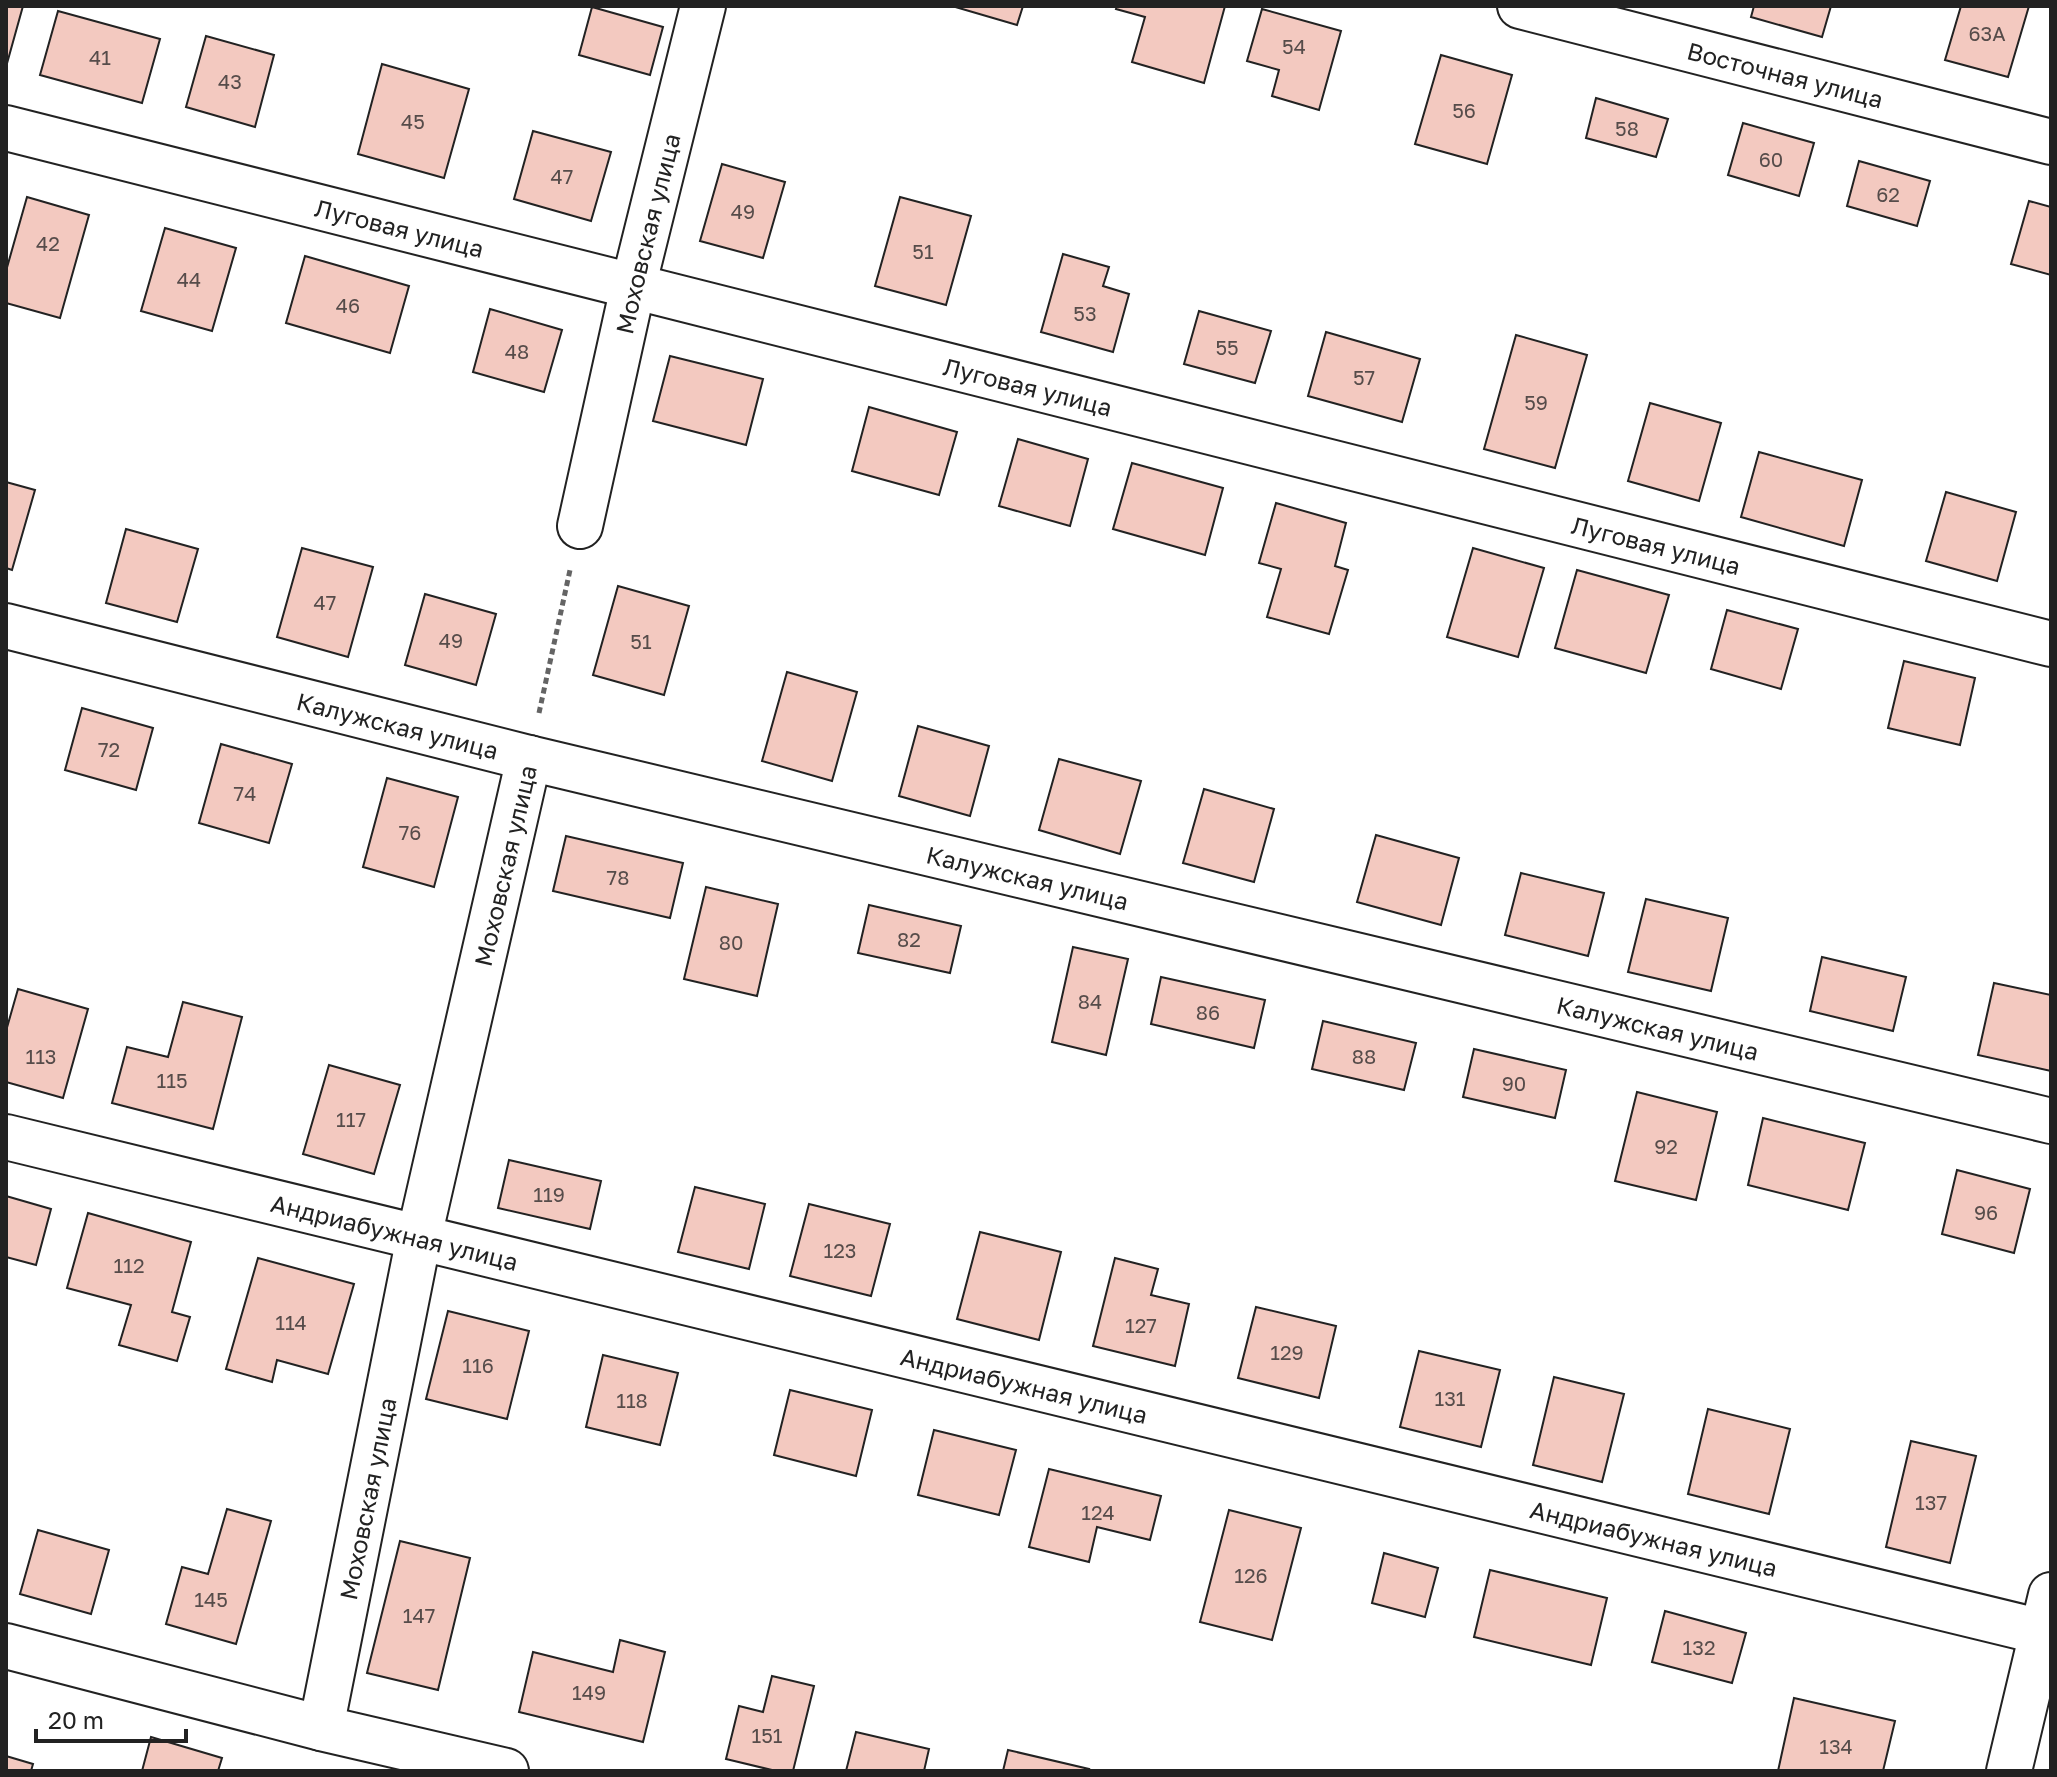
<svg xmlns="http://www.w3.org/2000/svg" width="2057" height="1777" font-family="'Golos Text',sans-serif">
	<rect width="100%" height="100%" fill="#fff"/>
	<!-- building -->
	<g fill="#f3c9c0" stroke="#222" stroke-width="2">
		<path d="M6 6H23L6 67Z"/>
		<path d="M952 6H1023L1017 25Z"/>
		<path d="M1117 6H1225L1204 83 1132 62 1145 17 1116 9Z"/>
		<path d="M1754 6H1831L1822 37 1751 17Z"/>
		<path d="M1961 6H2029L2008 77 1945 60Z"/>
		<path d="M592 7 663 27 650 75 579 55Z"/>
		<path d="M1262 9 1341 31 1319 110 1272 96 1279 70 1247 61Z"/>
		<path d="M58 11 160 39 142 103 40 75Z"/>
		<path d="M206 36 274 55 255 127 186 107Z"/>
		<path d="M1441 55 1512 75 1487 164 1415 144Z"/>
		<path d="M382 64 469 89 444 178 358 154Z"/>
		<path d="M1596 98 1668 119 1656 157 1586 138Z"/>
		<path d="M1743 123 1814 143 1799 196 1728 175Z"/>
		<path d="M533 131 611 152 591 221 514 199Z"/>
		<path d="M1859 161 1930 181 1917 226 1847 206Z"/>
		<path d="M722 164 785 182 763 258 700 241Z"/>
		<path d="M27 197 89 215 60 318 6 303V271Z"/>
		<path d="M900 197 971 216 946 305 875 286Z"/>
		<path d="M2029 201 2051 207V275L2011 264Z"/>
		<path d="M165 228 236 248 212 331 141 311Z"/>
		<path d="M1063 254 1109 267 1103 286 1129 294 1113 352 1041 332Z"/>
		<path d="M305 256 409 286 390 353 286 323Z"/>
		<path d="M490 309 562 330 544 392 473 372Z"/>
		<path d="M1199 311 1271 331 1255 383 1184 364Z"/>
		<path d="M1326 332 1420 359 1402 422 1308 396Z"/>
		<path d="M1516 335 1587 355 1555 468 1484 449Z"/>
		<path d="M670 356 763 379 746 445 653 421Z"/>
		<path d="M1650 403 1721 423 1699 501 1628 481Z"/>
		<path d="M869 407 957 432 939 495 852 471Z"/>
		<path d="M1018 439 1088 459 1070 526 999 506Z"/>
		<path d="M1759 452 1862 480 1844 546 1741 517Z"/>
		<path d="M1132 463 1223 488 1205 555 1113 529Z"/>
		<path d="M6 482 35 490 12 570 6 568Z"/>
		<path d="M1946 492 2016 512 1997 581 1926 561Z"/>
		<path d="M1276 503 1346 523 1335 566 1348 570 1329 634 1267 617 1281 569 1259 563Z"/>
		<path d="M126 529 198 549 177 622 106 603Z"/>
		<path d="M302 548 373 567 348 657 277 637Z"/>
		<path d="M1473 548 1544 568 1518 657 1447 637Z"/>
		<path d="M1577 570 1669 595 1646 673 1555 648Z"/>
		<path d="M618 586 689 606 664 695 593 675Z"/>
		<path d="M425 594 496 614 476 685 405 665Z"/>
		<path d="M1727 610 1798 629 1781 689 1711 669Z"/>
		<path d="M1904 661 1975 678 1960 745 1888 728Z"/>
		<path d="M787 672 857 692 832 781 762 761Z"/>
		<path d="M82 708 153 728 136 790 65 770Z"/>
		<path d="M918 726 989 746 970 816 899 796Z"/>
		<path d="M221 744 292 764 269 843 199 823Z"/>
		<path d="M1059 759 1141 781 1120 854 1039 830Z"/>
		<path d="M387 778 458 797 434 887 363 867Z"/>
		<path d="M1204 789 1274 809 1254 882 1183 863Z"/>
		<path d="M1376 835 1459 858 1441 925 1357 902Z"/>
		<path d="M566 836 683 863 670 918 553 891Z"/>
		<path d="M1521 873 1604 893 1588 956 1505 935Z"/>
		<path d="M706 887 778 904 757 996 684 979Z"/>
		<path d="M1646 899 1728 918 1711 991 1628 972Z"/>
		<path d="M869 905 961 926 950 973 858 953Z"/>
		<path d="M1073 947 1128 959 1106 1055 1052 1042Z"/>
		<path d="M1822 957 1906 977 1893 1031 1810 1011Z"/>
		<path d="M1161 977 1265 1000 1254 1048 1151 1024Z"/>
		<path d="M1994 983 2051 995V1071L1978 1055Z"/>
		<path d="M18 989 88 1009 63 1098 6 1082V1031Z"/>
		<path d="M183 1002 242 1017 213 1129 112 1103 127 1047 168 1057Z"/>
		<path d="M1323 1021 1416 1043 1404 1090 1312 1069Z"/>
		<path d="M1474 1049 1566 1070 1555 1118 1463 1097Z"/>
		<path d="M329 1065 400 1085 374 1174 303 1154Z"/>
		<path d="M1637 1092 1717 1112 1696 1200 1615 1181Z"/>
		<path d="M1763 1118 1865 1143 1848 1210 1748 1185Z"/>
		<path d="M509 1160 601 1181 590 1229 498 1208Z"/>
		<path d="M1957 1170 2030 1189 2014 1253 1942 1234Z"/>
		<path d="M695 1187 765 1204 749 1269 678 1252Z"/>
		<path d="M6 1196 51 1209 36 1265 6 1257Z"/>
		<path d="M809 1204 890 1224 871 1296 790 1276Z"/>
		<path d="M88 1213 191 1242 172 1312 190 1317 177 1361 119 1345 131 1305 67 1288Z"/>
		<path d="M980 1232 1061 1252 1039 1340 957 1319Z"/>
		<path d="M258 1258 354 1284 328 1374 277 1360 272 1382 226 1369Z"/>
		<path d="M1115 1258 1158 1269 1151 1295 1189 1304 1175 1366 1093 1346Z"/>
		<path d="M1256 1307 1336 1326 1319 1398 1238 1378Z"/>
		<path d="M448 1311 529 1331 507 1419 426 1399Z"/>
		<path d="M1419 1351 1500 1370 1481 1447 1400 1427Z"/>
		<path d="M603 1355 678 1373 660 1445 586 1427Z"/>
		<path d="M1554 1377 1624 1394 1602 1482 1533 1465Z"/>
		<path d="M790 1390 872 1410 856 1476 774 1455Z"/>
		<path d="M1708 1409 1790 1429 1769 1514 1688 1494Z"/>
		<path d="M934 1430 1016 1450 999 1515 918 1495Z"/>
		<path d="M1911 1441 1976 1456 1950 1563 1886 1547Z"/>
		<path d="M1049 1469 1161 1496 1150 1540 1097 1527 1089 1562 1029 1547Z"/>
		<path d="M227 1509 271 1521 236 1644 166 1624 182 1567 208 1574Z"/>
		<path d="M1229 1510 1301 1528 1272 1640 1200 1622Z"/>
		<path d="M38 1530 109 1550 91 1614 20 1594Z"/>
		<path d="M400 1541 470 1558 438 1690 367 1673Z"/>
		<path d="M1384 1553 1438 1568 1425 1617 1372 1603Z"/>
		<path d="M1490 1570 1607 1598 1591 1665 1474 1637Z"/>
		<path d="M1665 1611 1746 1633 1732 1683 1652 1662Z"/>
		<path d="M620 1640 665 1652 643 1742 519 1712 533 1652 613 1672Z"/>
		<path d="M772 1676 814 1686 793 1771H776L726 1759 739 1706 763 1712Z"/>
		<path d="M1794 1698 1895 1721 1883 1771H1778Z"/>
		<path d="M856 1732 929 1749 924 1771H846Z"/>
		<path d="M151 1737 222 1758 218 1771H142Z"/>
		<path d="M1008 1750 1089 1769 1088 1771H1003Z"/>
		<path d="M6 1756 33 1764 31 1771H6Z"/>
	</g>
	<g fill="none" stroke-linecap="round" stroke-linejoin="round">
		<defs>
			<g id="minor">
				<path id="s1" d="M1520 6 2051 142"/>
				<path id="s2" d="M6 128 2051 644"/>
				<path id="s3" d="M580 526 633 287 703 6"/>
				<path id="s4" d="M6 626 529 758 2051 1121"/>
				<path id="s5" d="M6 1137 2042 1632"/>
				<path d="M6 1646 321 1728 506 1771"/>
				<path id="s6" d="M321 1728 419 1237 529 758"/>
				<path d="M2009 1771 2051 1595"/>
			</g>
		</defs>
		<!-- minor casing -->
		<use href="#minor" stroke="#222" stroke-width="48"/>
		<!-- path -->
		<path stroke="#646464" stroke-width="5" stroke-dasharray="6 4" stroke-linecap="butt" d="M539 713 570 570"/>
		<!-- minor -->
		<use href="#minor" stroke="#fff" stroke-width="44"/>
	</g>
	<g text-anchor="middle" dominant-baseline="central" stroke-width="6" stroke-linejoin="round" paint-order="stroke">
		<!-- number labels -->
		<g font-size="20" fill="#564c4a">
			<text x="1987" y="33">63А</text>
			<text x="1294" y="46">54</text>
			<text x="100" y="57">41</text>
			<text x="230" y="81">43</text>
			<text x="1464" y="110">56</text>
			<text x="413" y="121">45</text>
			<text x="1627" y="128">58</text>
			<text x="1771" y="159">60</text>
			<text x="562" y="176">47</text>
			<text x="1888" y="194">62</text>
			<text x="743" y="211">49</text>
			<text x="48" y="243">42</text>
			<text x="923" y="251">51</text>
			<text x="189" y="279">44</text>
			<text x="348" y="305">46</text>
			<text x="1085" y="313">53</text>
			<text x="1227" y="347">55</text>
			<text x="517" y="351">48</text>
			<text x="1364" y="377">57</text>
			<text x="1536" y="402">59</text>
			<text x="325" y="602">47</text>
			<text x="451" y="640">49</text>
			<text x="641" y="641">51</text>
			<text x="109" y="749">72</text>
			<text x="245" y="793">74</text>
			<text x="410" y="832">76</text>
			<text x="618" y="877">78</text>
			<text x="909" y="939">82</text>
			<text x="731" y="942">80</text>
			<text x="1090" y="1001">84</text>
			<text x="1208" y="1012">86</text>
			<text x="41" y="1056">113</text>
			<text x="1364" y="1056">88</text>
			<text x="172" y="1080">115</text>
			<text x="1514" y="1083">90</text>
			<text x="351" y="1119">117</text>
			<text x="1666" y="1146">92</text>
			<text x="549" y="1194">119</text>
			<text x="1986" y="1212">96</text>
			<text x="840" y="1250">123</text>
			<text x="129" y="1265">112</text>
			<text x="291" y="1322">114</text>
			<text x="1141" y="1325">127</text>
			<text x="1287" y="1352">129</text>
			<text x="478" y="1365">116</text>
			<text x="1450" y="1398">131</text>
			<text x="632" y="1400">118</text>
			<text x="1931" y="1502">137</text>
			<text x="1098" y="1512">124</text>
			<text x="1251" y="1575">126</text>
			<text x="211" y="1599">145</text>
			<text x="419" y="1615">147</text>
			<text x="1699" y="1647">132</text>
			<text x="589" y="1692">149</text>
			<text x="767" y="1735">151</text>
			<text x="1836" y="1746">134</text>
		</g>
		<!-- street labels -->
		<g font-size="24" fill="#222" stroke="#fff">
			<text stroke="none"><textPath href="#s1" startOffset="274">Восточная улица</textPath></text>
			<text stroke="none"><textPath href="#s2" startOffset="406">Луговая улица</textPath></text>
			<text stroke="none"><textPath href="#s3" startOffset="300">Моховская улица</textPath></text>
			<text stroke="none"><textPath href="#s2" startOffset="1054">Луговая улица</textPath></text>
			<text stroke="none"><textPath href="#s2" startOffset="1702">Луговая улица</textPath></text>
			<text stroke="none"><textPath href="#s4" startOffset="404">Калужская улица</textPath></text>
			<text stroke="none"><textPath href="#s6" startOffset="882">Моховская улица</textPath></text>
			<text stroke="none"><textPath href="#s4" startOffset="1052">Калужская улица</textPath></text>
			<text stroke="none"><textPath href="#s4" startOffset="1700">Калужская улица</textPath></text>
			<text stroke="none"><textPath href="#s5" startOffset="400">Андриабужная улица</textPath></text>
			<text stroke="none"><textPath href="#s5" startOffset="1048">Андриабужная улица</textPath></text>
			<text stroke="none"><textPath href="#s6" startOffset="234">Моховская улица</textPath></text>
			<text stroke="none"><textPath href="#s5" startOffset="1696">Андриабужная улица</textPath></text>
		</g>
	</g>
	<!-- border -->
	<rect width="2057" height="1777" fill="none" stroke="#222222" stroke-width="16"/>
	<!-- scale -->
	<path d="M36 1729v12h150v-12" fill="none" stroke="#222222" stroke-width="4"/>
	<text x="48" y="1729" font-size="24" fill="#222222" stroke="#ffffff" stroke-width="6" paint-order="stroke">20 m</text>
</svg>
